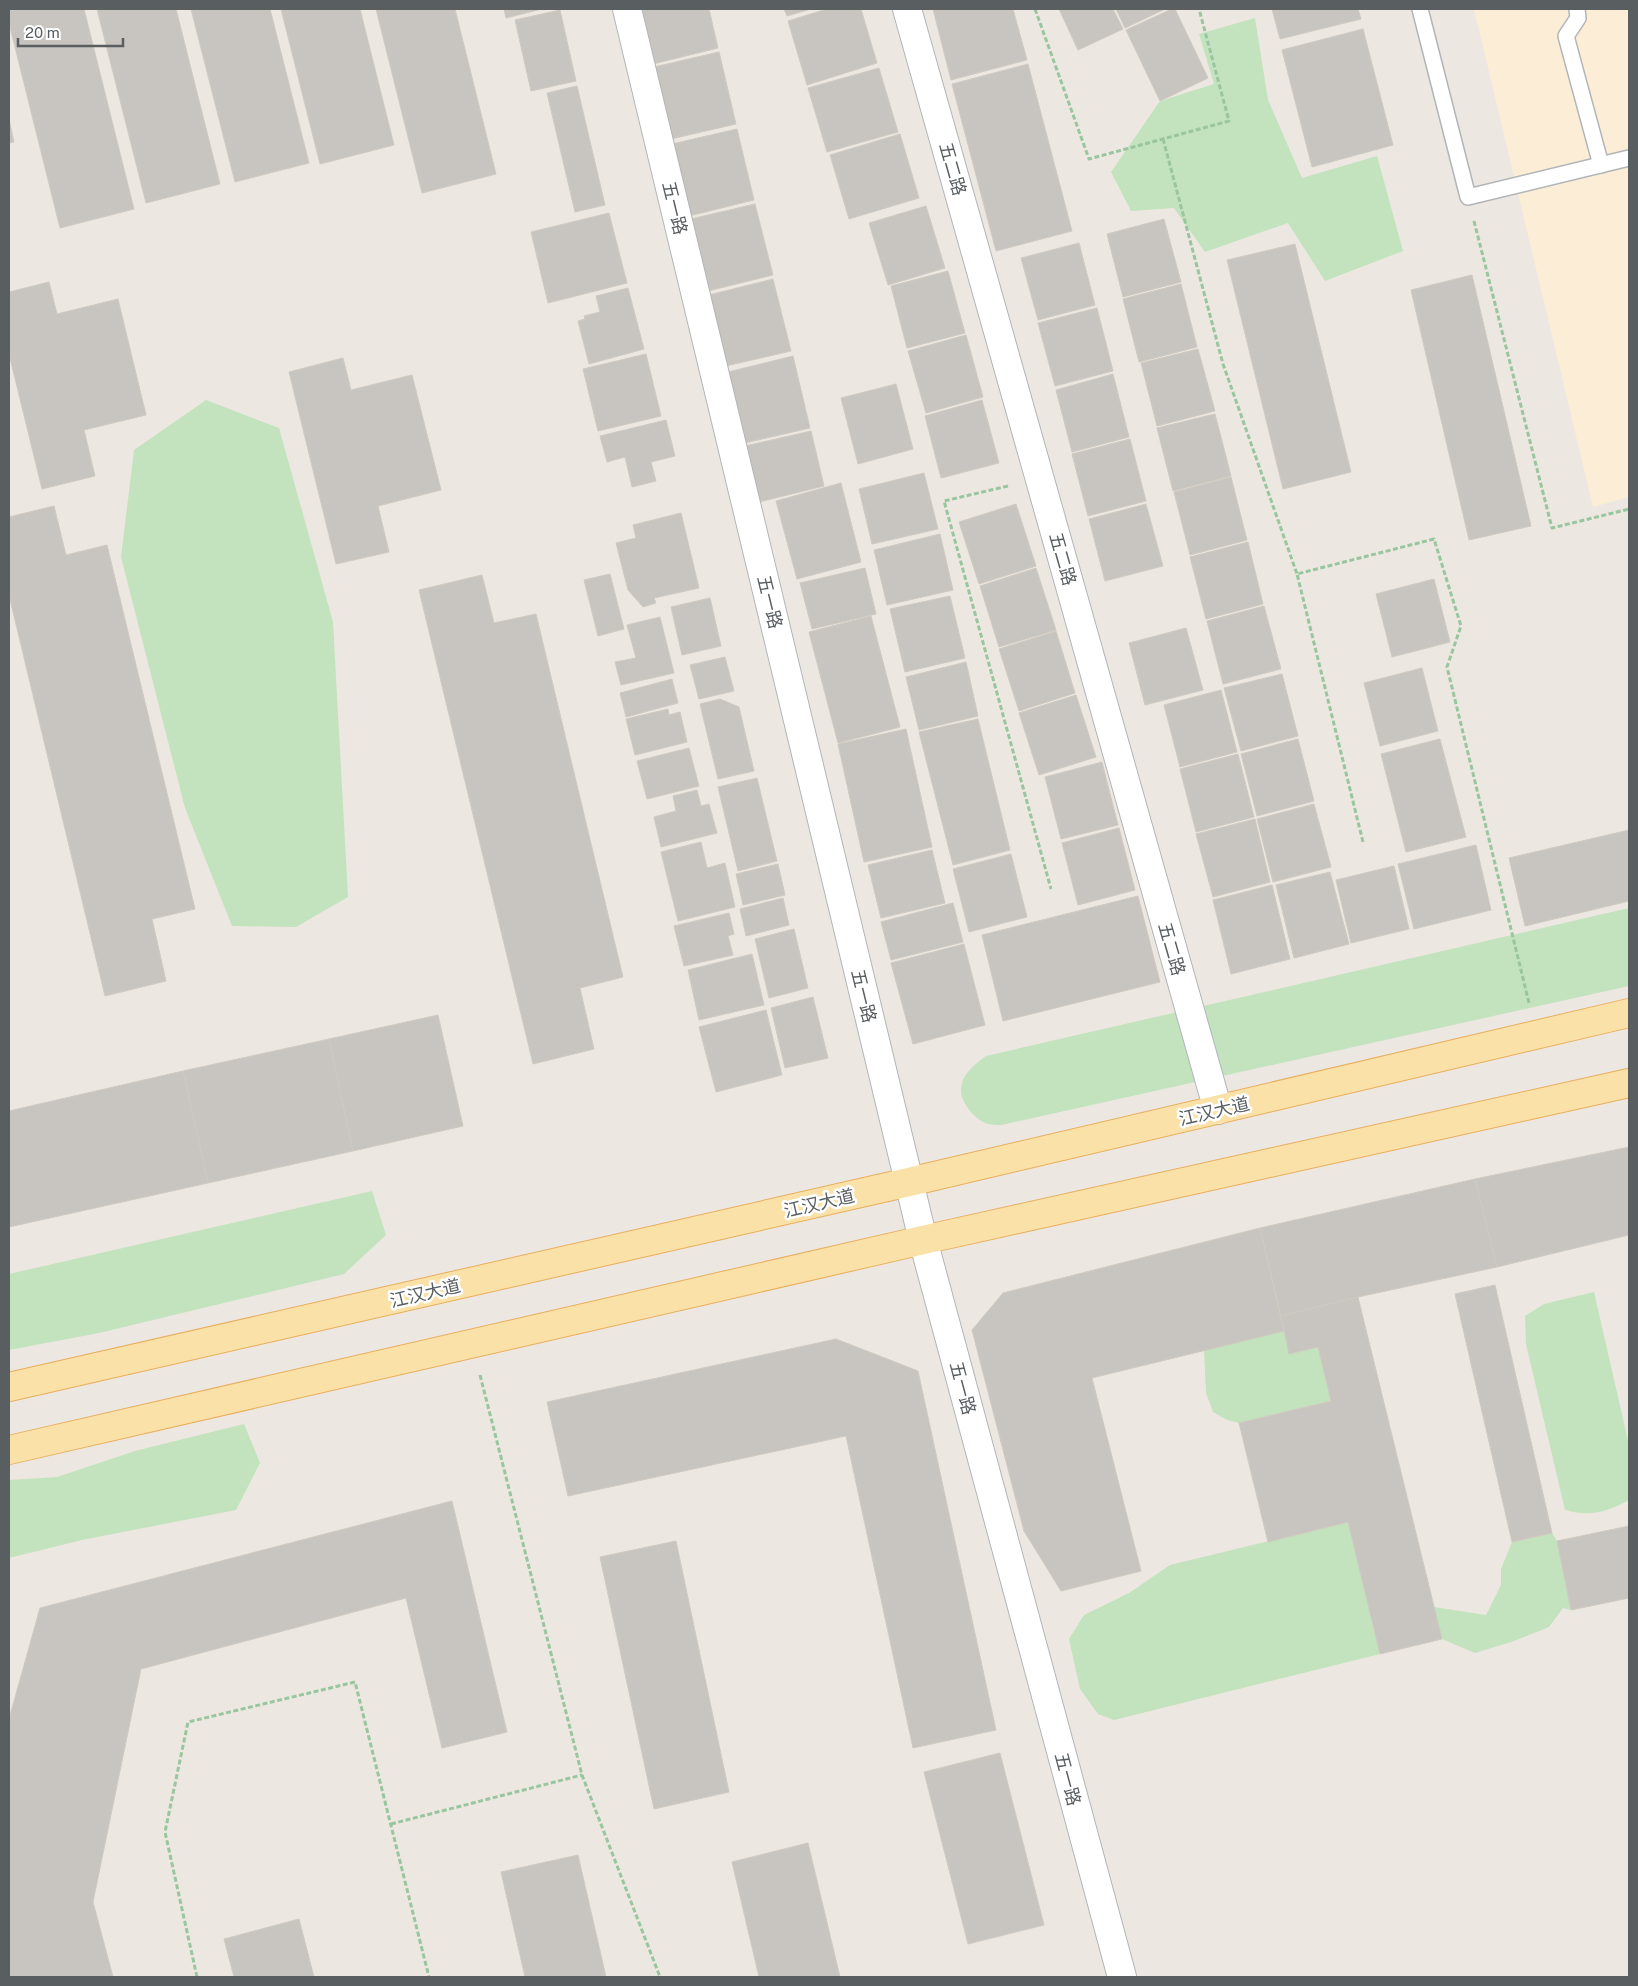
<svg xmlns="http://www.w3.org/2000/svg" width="1638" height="1986" font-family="'Public Sans','Noto Sans SC',sans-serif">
	<rect width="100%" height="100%" fill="#ece8e1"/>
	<!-- commercial -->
	<path fill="#fbedd6" d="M1474 9H1629V497L1593 507Z"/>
	<!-- green -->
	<g fill="#c3e2be">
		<path d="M1255 18 1268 100 1302 178 1377 156 1403 251 1325 281 1288 223 1205 252 1174 208 1131 211 1111 172 1160 101 1214 84 1199 34Z"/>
		<path d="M206 400 279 428 333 622 348 897 296 927 232 926 185 808 121 557 134 450Z"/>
		<path d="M1629 908V986L1001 1125C996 1125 990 1125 985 1123 974 1118 960 1102 961 1089 962 1074 975 1064 986 1056Z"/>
		<path d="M372 1191 386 1235 344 1274 99 1333 9 1350V1274Z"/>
		<path d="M1594 1292 1629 1445V1500C1607 1512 1590 1517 1565 1510L1526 1344 1525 1316 1544 1304Z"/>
		<path d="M1284 1331 1290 1354 1318 1347 1331 1401 1239 1423 1227 1420 1213 1412 1206 1393 1204 1350Z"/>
		<path d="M244 1424 260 1463 236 1510 82 1540 9 1558V1480L57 1477 135 1451Z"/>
		<path d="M1348 1522 1380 1654 1114 1720 1098 1714 1080 1689 1069 1639 1084 1615 1129 1593 1170 1565Z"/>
		<path d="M1552 1533 1557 1541 1571 1610 1563 1608 1549 1627 1514 1641 1475 1653 1442 1639 1434 1607 1486 1615 1501 1585V1569L1512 1542Z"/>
	</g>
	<!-- building -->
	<g fill="#c8c5c0" stroke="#d0c9c0">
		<path d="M9 9H84L134 209 60 228 9 23Z"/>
		<path d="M97 9H176L220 184 146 203Z"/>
		<path d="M191 9H270L309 163 235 182Z"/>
		<path d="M281 9H360L394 145 320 164Z"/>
		<path d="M376 9H455L496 174 422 193Z"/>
		<path d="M504 9H542L506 18Z"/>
		<path d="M640 9H709L718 48 653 64Z"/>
		<path d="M784 9H811L787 16Z"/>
		<path d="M827 9H861L877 63 807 85 788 21Z"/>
		<path d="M933 9H1013L1027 60 951 80Z"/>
		<path d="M1059 9H1113L1123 29 1078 50Z"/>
		<path d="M1116 9H1165L1125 28Z"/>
		<path d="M1172 9H1175L1208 78 1160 101 1126 30Z"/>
		<path d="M1272 9H1358L1361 19 1280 39Z"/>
		<path d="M560 10 576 81 531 91 515 20Z"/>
		<path d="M1363 29 1393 145 1312 167 1282 50Z"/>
		<path d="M719 52 736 124 671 139 654 67Z"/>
		<path d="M1028 64 1072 231 996 251 952 84Z"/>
		<path d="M879 68 898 132 827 152 808 88Z"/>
		<path d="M577 86 605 205 575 212 547 93Z"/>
		<path d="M9 119 14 142 9 143Z"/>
		<path d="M737 129 754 200 689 216 672 144Z"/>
		<path d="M900 134 919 198 849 219 830 155Z"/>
		<path d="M755 204 773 275 708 291 691 219Z"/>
		<path d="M926 206 945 268 888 285 869 223Z"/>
		<path d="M609 213 627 283 548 303 531 232Z"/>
		<path d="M1164 219 1181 282 1123 297 1107 234Z"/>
		<path d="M1079 243 1095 305 1038 320 1021 258Z"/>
		<path d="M1295 244 1351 472 1283 489 1227 260Z"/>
		<path d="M948 271 965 333 907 348 891 286Z"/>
		<path d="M1472 275 1531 526 1469 540 1411 290Z"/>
		<path d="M773 279 791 351 726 366 709 295Z"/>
		<path d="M49 282 57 314 118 299 146 415 84 430 95 476 42 489 9 354V292Z"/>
		<path d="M1181 284 1197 347 1139 362 1123 299Z"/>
		<path d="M628 288 644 349 589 364 578 321 585 319 584 316 600 312 596 296Z"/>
		<path d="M1097 308 1113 371 1055 386 1038 323Z"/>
		<path d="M966 335 983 397 926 413 908 351Z"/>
		<path d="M1198 349 1215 411 1157 426 1141 363Z"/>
		<path d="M646 354 661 416 598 431 583 369Z"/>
		<path d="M793 356 810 428 745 443 728 372Z"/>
		<path d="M343 358 351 390 412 375 441 490 378 506 389 552 336 564 289 372Z"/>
		<path d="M1113 374 1129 437 1072 452 1056 390Z"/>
		<path d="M896 384 913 449 858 464 841 398Z"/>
		<path d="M982 400 999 463 941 478 925 416Z"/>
		<path d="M1215 414 1231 476 1173 491 1157 428Z"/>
		<path d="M666 420 675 456 651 462 656 481 632 487 625 457 607 462 600 436Z"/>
		<path d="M811 431 824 486 759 502 745 446Z"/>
		<path d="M1130 439 1146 501 1088 516 1072 454Z"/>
		<path d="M924 473 938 529 872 544 859 489Z"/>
		<path d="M1231 477 1247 540 1190 555 1174 492Z"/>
		<path d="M841 483 861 562 797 579 776 501Z"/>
		<path d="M1016 504 1036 566 979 584 959 522Z"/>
		<path d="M1146 504 1163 566 1105 581 1089 519Z"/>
		<path d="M54 506 66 555 107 545 195 909 152 919 166 981 105 996 9 595V517Z"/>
		<path d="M681 513 699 588 654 598 656 603 643 607 628 590 616 543 636 538 633 525Z"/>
		<path d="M940 534 953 590 887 605 874 550Z"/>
		<path d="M1248 542 1263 604 1206 619 1190 557Z"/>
		<path d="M865 568 876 614 812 629 800 583Z"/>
		<path d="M1036 568 1056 630 999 647 980 586Z"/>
		<path d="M610 574 624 629 598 636 584 580Z"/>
		<path d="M482 575 494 623 536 614 623 977 580 988 594 1049 533 1064 419 590Z"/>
		<path d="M1434 579 1450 642 1392 657 1376 594Z"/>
		<path d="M950 596 965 658 905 672 890 609Z"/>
		<path d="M710 598 721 646 682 655 671 607Z"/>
		<path d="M1264 606 1281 669 1223 684 1207 621Z"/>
		<path d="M871 616 900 727 838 743 809 632Z"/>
		<path d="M660 617 674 673 621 685 615 662 636 658 627 625Z"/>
		<path d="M1186 628 1203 690 1145 705 1129 643Z"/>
		<path d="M1056 631 1075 693 1019 711 999 649Z"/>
		<path d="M725 657 734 691 699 699 690 665Z"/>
		<path d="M966 662 978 716 919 730 906 677Z"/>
		<path d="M1422 668 1438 731 1380 746 1364 683Z"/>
		<path d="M1282 674 1298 736 1241 751 1224 688Z"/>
		<path d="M672 679 678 703 626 717 620 693Z"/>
		<path d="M1221 690 1237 752 1180 767 1164 705Z"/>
		<path d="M1076 695 1096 757 1039 775 1019 713Z"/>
		<path d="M720 699 739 707 754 771 718 779 700 704Z"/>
		<path d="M668 709 669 715 680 712 687 742 635 755 626 719Z"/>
		<path d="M978 719 1010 850 953 865 919 732Z"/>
		<path d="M906 729 932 847 864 862 838 744Z"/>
		<path d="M1298 739 1314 801 1257 816 1241 754Z"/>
		<path d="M1440 739 1466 837 1406 852 1381 754Z"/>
		<path d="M689 748 699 786 647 799 637 761Z"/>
		<path d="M1238 754 1254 817 1196 832 1180 769Z"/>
		<path d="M1102 762 1118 825 1061 839 1045 777Z"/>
		<path d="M757 778 777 861 738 871 718 787Z"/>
		<path d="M697 790 701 806 709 804 717 833 661 847 654 817 676 811 673 796Z"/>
		<path d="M1314 804 1331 867 1273 882 1257 819Z"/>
		<path d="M1255 819 1270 882 1213 897 1196 834Z"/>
		<path d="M1119 828 1135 890 1078 905 1062 843Z"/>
		<path d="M1629 830V901L1525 926 1509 858Z"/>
		<path d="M701 842 707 868 725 863 735 907 678 921 661 852Z"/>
		<path d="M1476 845 1491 910 1414 929 1398 864Z"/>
		<path d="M932 850 945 903 881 918 868 865Z"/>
		<path d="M1011 854 1027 917 969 932 953 869Z"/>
		<path d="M778 864 785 895 743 905 736 874Z"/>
		<path d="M1394 866 1409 929 1351 943 1336 880Z"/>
		<path d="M1330 872 1349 944 1294 958 1276 885Z"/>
		<path d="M1272 885 1290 959 1231 974 1213 900Z"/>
		<path d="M1138 896 1160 982 1003 1021 982 935Z"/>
		<path d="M783 898 789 925 746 936 740 909Z"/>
		<path d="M953 903 963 942 891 960 881 922Z"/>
		<path d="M729 913 734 934 728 936 733 955 684 966 674 926Z"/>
		<path d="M794 929 808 988 769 998 755 939Z"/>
		<path d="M964 944 985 1025 913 1044 891 963Z"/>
		<path d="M752 954 764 1005 699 1020 688 970Z"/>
		<path d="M813 997 828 1058 785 1068 771 1008Z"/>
		<path d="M766 1010 782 1075 716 1092 699 1027Z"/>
		<path d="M438 1015 463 1126 353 1151 329 1039Z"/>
		<path d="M329 1039 353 1151 208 1183 183 1071Z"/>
		<path d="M183 1071 208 1183 9 1227V1111Z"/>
		<path d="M1629 1147V1235L1497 1267 1475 1179Z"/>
		<path d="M1475 1179 1497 1267 1358 1297 1281 1316 1260 1228Z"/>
		<path d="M1260 1228 1284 1331 1092 1378 1141 1571 1061 1591 1024 1531 972 1330 1003 1293Z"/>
		<path d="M1495 1285 1552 1533 1512 1542 1455 1294Z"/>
		<path d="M1358 1297 1442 1639 1380 1654 1348 1522 1268 1542 1239 1423 1331 1401 1318 1347 1289 1354 1281 1316Z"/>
		<path d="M836 1339 918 1371 996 1730 913 1748 846 1436 568 1496 547 1402Z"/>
		<path d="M452 1501 507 1732 442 1748 406 1598 141 1669 93 1902 113 1977H9V1719L40 1608Z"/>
		<path d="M1629 1526V1598L1571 1610 1557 1541Z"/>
		<path d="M676 1541 729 1792 654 1809 600 1557Z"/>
		<path d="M1000 1753 1044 1925 968 1944 924 1772Z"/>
		<path d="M808 1843 840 1977H759L732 1862Z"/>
		<path d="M578 1855 606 1977H525L501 1872Z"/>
		<path d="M299 1919 314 1977H234L224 1939Z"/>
	</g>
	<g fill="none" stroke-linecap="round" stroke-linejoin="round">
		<defs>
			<g id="service">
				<path d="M1420 9 1468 197 1629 158"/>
				<path d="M1577 9 1578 18 1566 36 1601 165"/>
			</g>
			<g id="minor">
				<path d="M627 9 923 1240 1122 1977"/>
				<path d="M907 9 1218 1110"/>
			</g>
			<g id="primary">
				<path d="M9 1387 909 1182 1629 1013"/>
				<path d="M9 1450 923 1240 1629 1083"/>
			</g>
		</defs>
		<!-- service casing -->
		<use href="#service" stroke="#b2b5b8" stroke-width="18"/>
		<!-- minor casing -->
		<use href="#minor" stroke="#b2b5b8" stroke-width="30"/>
		<!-- primary casing -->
		<use href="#primary" stroke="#e8ae5d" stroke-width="30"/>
		<!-- path -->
		<g stroke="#99c59f" stroke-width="3" stroke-dasharray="5 2.5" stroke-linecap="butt">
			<path d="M1035 9 1089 159 1229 121 1199 9"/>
			<path d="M1163 139 1223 364 1297 574"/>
			<path d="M1474 221 1552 528 1629 509"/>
			<path d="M1008 486 944 501 1051 889"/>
			<path d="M1363 842 1297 574 1434 539 1461 626 1447 667 1529 1003"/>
			<path d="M480 1375 582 1775 660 1977"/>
			<path d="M391 1824 582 1775"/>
			<path d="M197 1977 165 1832 188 1722 355 1682 429 1977"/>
		</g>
		<!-- service -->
		<use href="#service" stroke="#fff" stroke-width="15"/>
		<!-- minor -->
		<use href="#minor" stroke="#fff" stroke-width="28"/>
		<!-- primary -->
		<use href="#primary" stroke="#fae1a8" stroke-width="28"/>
	</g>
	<g text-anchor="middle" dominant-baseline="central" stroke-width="5" stroke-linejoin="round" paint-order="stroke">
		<!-- street labels -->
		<g font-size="18" fill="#595e61" stroke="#fff">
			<text transform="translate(953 169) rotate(74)">五二路</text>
			<text transform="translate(675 208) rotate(76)">五一路</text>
			<text transform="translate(1063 559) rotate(74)">五二路</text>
			<text transform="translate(770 602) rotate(76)">五一路</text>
			<text transform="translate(1172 949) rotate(74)">五二路</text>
			<text transform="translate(864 996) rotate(76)">五一路</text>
			<text transform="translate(1214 1111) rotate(-13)">江汉大道</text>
			<text transform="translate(819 1203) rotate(-13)">江汉大道</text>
			<text transform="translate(425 1293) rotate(-13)">江汉大道</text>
			<text transform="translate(963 1388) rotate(75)">五一路</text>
			<text transform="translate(1068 1779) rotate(75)">五一路</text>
		</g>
	</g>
	<!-- border -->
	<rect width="1638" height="1986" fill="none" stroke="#595e61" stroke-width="20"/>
	<!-- scale -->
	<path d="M18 38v8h105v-8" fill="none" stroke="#595e61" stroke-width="2.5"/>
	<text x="25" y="38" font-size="15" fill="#595e61" stroke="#ffffff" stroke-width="4" paint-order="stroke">20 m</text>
</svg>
